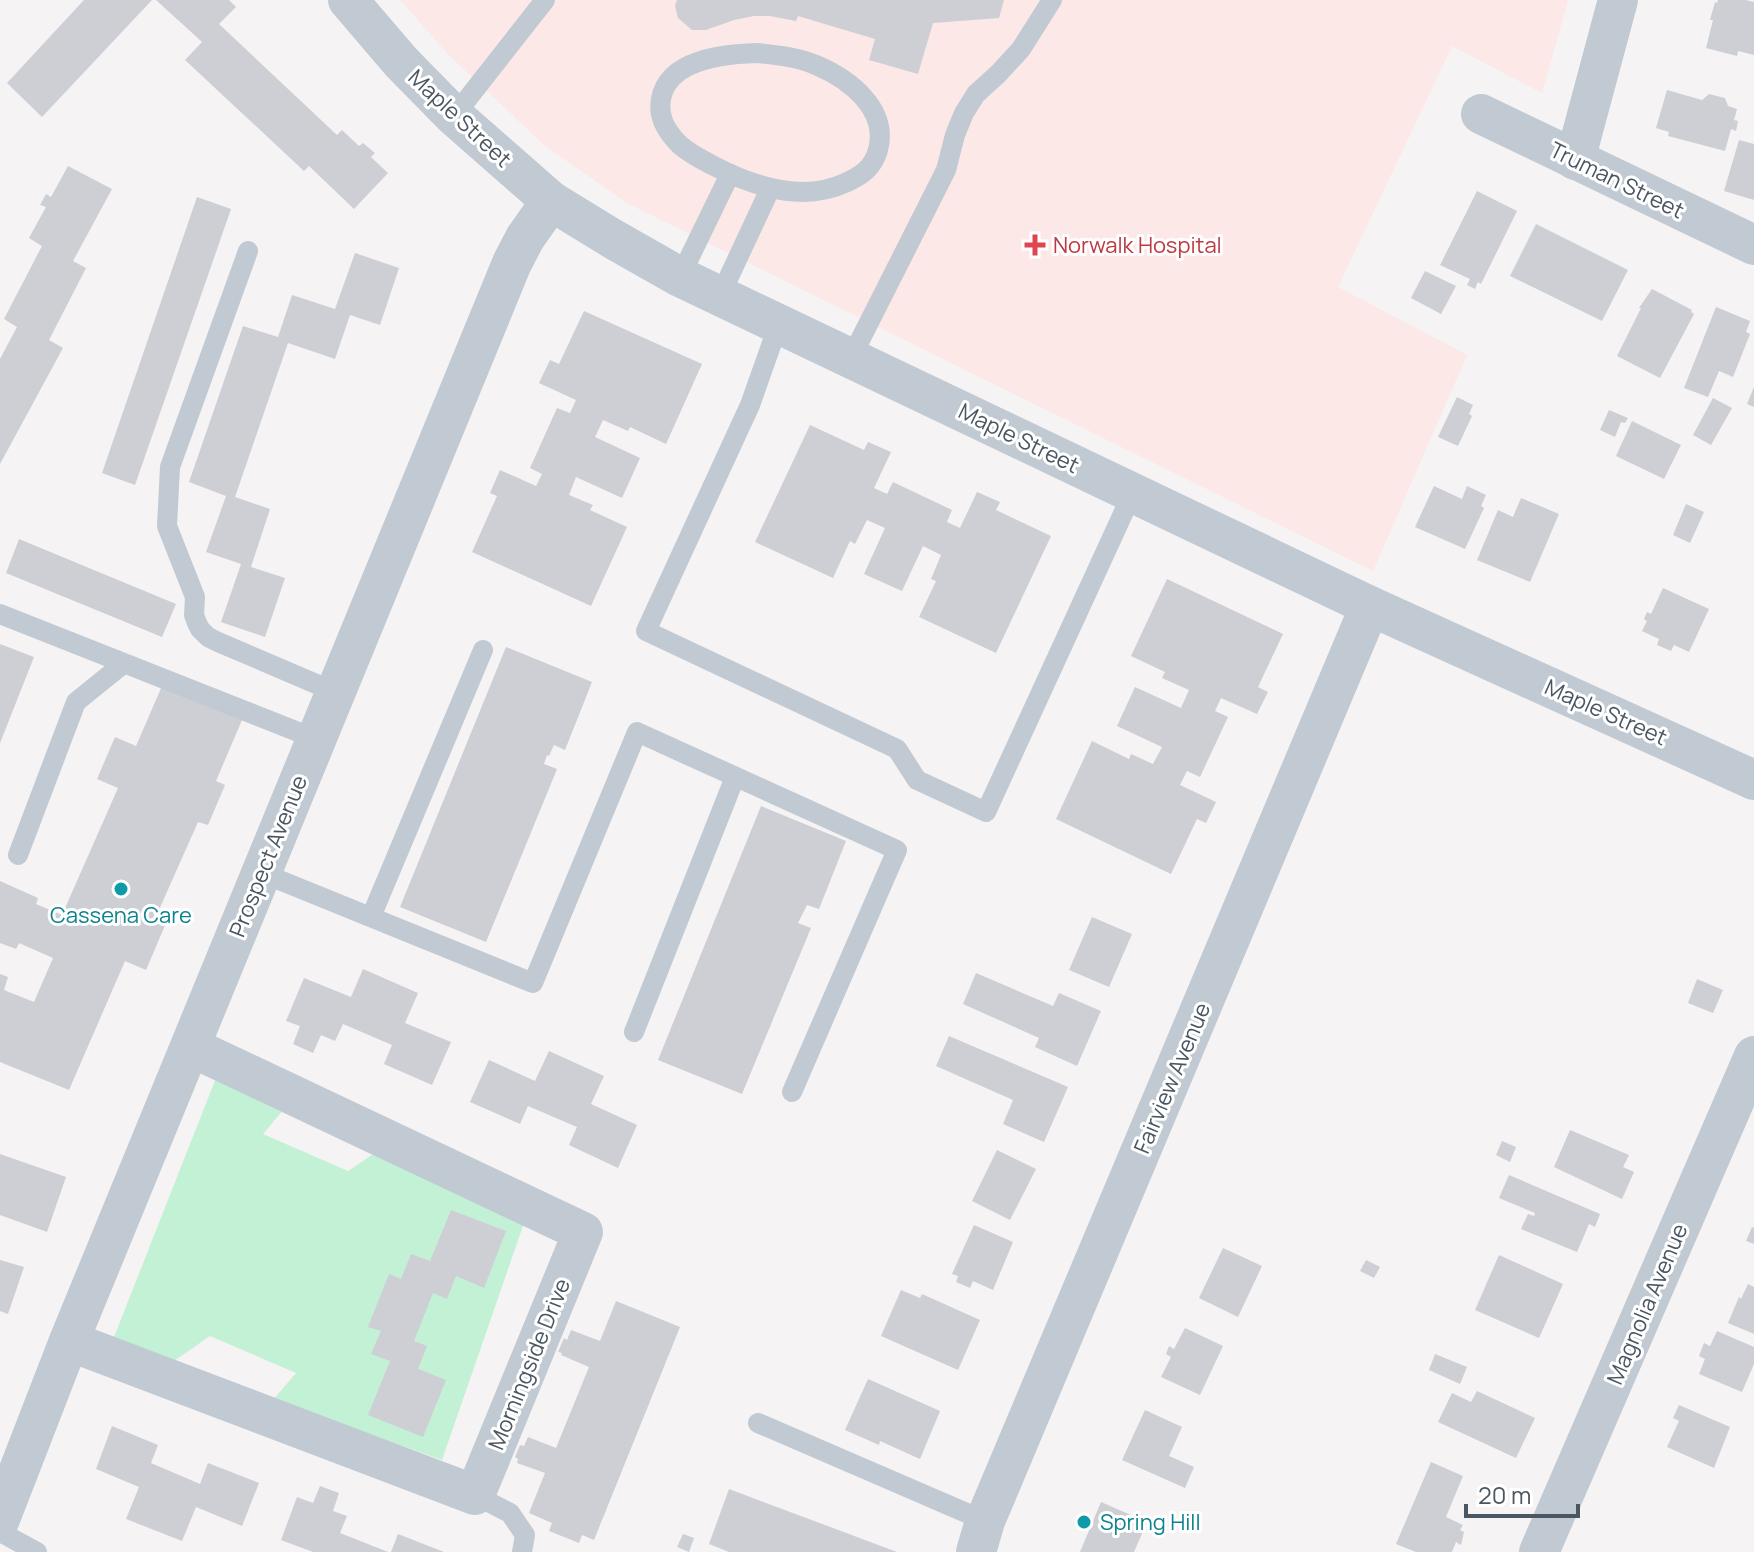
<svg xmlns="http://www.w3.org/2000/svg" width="1754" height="1552" font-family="Manrope,sans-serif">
	<rect width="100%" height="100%" fill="#f5f3f3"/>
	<!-- medical -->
	<path fill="#fce8e6" d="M400 0H1568L1542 93 1452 46 1338 287 1467 355 1373 571 627 203 544 145 449 55Z"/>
	<!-- green -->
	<path fill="#c3f1d5" d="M216 1078 284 1109 263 1134 348 1171 378 1151 524 1223 442 1460 273 1400 296 1373 210 1336 174 1361 114 1337Z"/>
	<!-- building -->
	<g fill="#cdcfd5">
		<path d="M84 0H152L42 117 7 83Z"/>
		<path d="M156 0H229L236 7 219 24 337 135 342 130 359 146 363 143 375 153 371 157 388 173 354 209 309 166 304 171 185 60 202 42Z"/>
		<path d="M677 0H1004L999 18 933 23 918 74 869 60 875 39 798 16 796 21 770 16H754L734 20 706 30H692L678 18 675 6Z"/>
		<path d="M1718 0H1746L1754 2V55L1738 51 1737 56 1706 48 1713 20H1710L1715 2 1717 3Z"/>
		<path d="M1667 90 1702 100 1709 94 1725 98 1728 106 1737 109 1734 120 1738 121 1736 131 1731 129 1725 151 1668 136 1669 132 1656 128Z"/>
		<path d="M1739 140 1754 144V200L1724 191Z"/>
		<path d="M68 166 112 189 73 261 86 268 49 340 63 348 0 464V359L17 327 4 319 42 246 29 238 46 207 40 205 46 194 51 197Z"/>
		<path d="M1477 191 1517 211 1481 284 1478 282 1475 289 1467 285 1470 279 1440 265Z"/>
		<path d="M197 197 231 209 135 485 102 473Z"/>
		<path d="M1536 224 1628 270 1602 321 1510 276Z"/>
		<path d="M355 253 399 268 380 325 350 315 335 359 288 343 235 497 270 509 251 567 285 578 265 637 221 622 241 564 206 552 226 496 189 482 243 326 278 337 292 295 335 309Z"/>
		<path d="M1425 271 1456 286 1441 314 1411 298Z"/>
		<path d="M1652 289 1692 310 1691 312 1694 314 1660 378 1617 356 1641 308H1639Z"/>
		<path d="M1716 307 1750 321 1746 332 1750 334 1733 377 1719 371 1708 397 1684 388Z"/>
		<path d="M584 311 702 364 666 444 630 427 628 431 603 420 595 437 640 458 622 498 576 477 569 495 593 505 590 510 627 527 591 606 472 552 497 496 490 493 500 470 536 486 542 474 530 468 557 408 570 413 576 400 539 383 550 360 559 364Z"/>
		<path d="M1754 387V407L1747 404Z"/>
		<path d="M1457 397 1473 405 1469 414 1472 416 1458 446 1438 437Z"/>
		<path d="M1713 398 1732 408 1711 445 1693 435Z"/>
		<path d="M1609 410 1628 418 1625 423 1621 422 1615 437 1600 430Z"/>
		<path d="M1632 421 1681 445 1664 479 1616 456Z"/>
		<path d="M810 425 864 450 868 442 891 452 874 488 887 494 893 482 952 510 947 522 960 528 977 492 1000 502 996 510 1051 536 996 653 919 617 936 581 931 579 941 555 923 546 902 591 864 574 885 528 867 520 855 544 850 541 833 578 755 542Z"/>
		<path d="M1434 486 1462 499 1467 486 1486 495 1481 506 1484 508 1465 549 1415 527Z"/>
		<path d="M1521 498 1559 514 1530 582 1477 560 1498 510 1513 517Z"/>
		<path d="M1686 504 1704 512 1690 543 1673 535Z"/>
		<path d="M19 539 176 604 162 637 6 573Z"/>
		<path d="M1167 579 1283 634 1258 687 1268 692 1257 714 1221 698 1215 711 1228 717 1200 777 1187 771 1180 785 1216 802 1206 823 1197 819 1171 874 1056 819 1092 741 1129 759 1131 754 1153 764 1162 747 1117 726 1135 687 1181 708 1189 690 1162 678 1165 672 1131 656Z"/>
		<path d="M1663 588 1709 609 1689 652 1674 645 1671 651 1657 645 1659 639 1642 631 1647 621 1644 619 1647 612 1651 614Z"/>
		<path d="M0 644 34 657 0 743Z"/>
		<path d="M506 647 592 682 565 750 554 745 549 756 547 755 544 764 557 769 486 942 400 907Z"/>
		<path d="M162 686 242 720 216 781 225 785 208 825 198 822 158 912 169 916 146 970 125 961 69 1090 0 1062V974L8 977 4 990 34 1002 53 958 19 943 16 949 0 943V881L38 898 36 904 62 915 118 788 97 779 115 737 136 746Z"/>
		<path d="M761 806 846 841 819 909 807 905 798 923 811 928 742 1094 658 1060Z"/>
		<path d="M1092 917 1132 934 1109 987 1069 970Z"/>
		<path d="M363 969 418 993 405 1023 451 1042 432 1085 384 1064 392 1045 343 1024 335 1041 321 1035 313 1053 293 1044 300 1026 286 1021 304 978 351 997Z"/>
		<path d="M976 973 1053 1006 1059 993 1101 1011 1077 1066 1035 1047 1039 1038 963 1004Z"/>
		<path d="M1697 979 1723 990 1713 1013 1688 1003Z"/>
		<path d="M949 1036 1068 1087 1044 1142 1003 1124 1013 1100 936 1066Z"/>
		<path d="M549 1051 604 1076 591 1104 637 1125 618 1168 569 1145 577 1127 528 1106 520 1124 470 1102 489 1060 535 1081Z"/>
		<path d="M1570 1130 1629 1155 1623 1167 1634 1172 1622 1199 1554 1167Z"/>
		<path d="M1502 1141 1516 1147 1510 1162 1496 1155Z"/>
		<path d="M997 1150 1036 1169 1010 1220 972 1201Z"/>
		<path d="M0 1154 66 1177 47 1232 0 1215Z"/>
		<path d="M1509 1175 1600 1214 1595 1227 1589 1224 1577 1252 1521 1229 1528 1214 1534 1216 1535 1213 1499 1198Z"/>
		<path d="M451 1210 506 1231 484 1288 456 1276 447 1299 433 1293 414 1341 427 1346 418 1369 446 1380 423 1437 368 1415 390 1361 371 1354 381 1331 368 1327 389 1274 401 1279 411 1254 430 1261Z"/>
		<path d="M974 1225 1013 1242 993 1290 973 1281 970 1288 956 1282 958 1276 952 1274Z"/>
		<path d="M1752 1227 1754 1228V1244L1746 1241Z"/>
		<path d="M1223 1248 1262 1266 1238 1317 1199 1298Z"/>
		<path d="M1499 1255 1563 1284 1539 1338 1475 1310Z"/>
		<path d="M0 1260 24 1267 8 1314 0 1311Z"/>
		<path d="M1366 1260 1380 1267 1374 1278 1360 1271Z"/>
		<path d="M1748 1284 1754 1287V1334L1728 1323 1739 1297 1741 1299Z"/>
		<path d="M901 1290 920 1298 922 1294 980 1320 958 1370 881 1336Z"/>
		<path d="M616 1301 680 1327 594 1540 582 1535 579 1543 549 1531 552 1523 529 1513 545 1473 517 1463 518 1459 515 1457 520 1445 524 1446 528 1437 556 1448 589 1367 561 1355 562 1353 558 1352 564 1338 567 1340 571 1330 600 1341Z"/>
		<path d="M1185 1328 1223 1346 1200 1395 1161 1377 1171 1357 1166 1354 1169 1346 1174 1349Z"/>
		<path d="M1717 1331 1754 1347V1364L1742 1392 1699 1374 1705 1359 1699 1356 1704 1343 1710 1346Z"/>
		<path d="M1435 1354 1467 1367 1460 1384 1429 1370Z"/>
		<path d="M868 1379 940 1411 920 1459 880 1441 879 1445 845 1430Z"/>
		<path d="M1477 1391 1535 1418 1516 1458 1438 1422 1452 1393 1471 1402Z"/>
		<path d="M1679 1405 1730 1427 1714 1468 1667 1447 1679 1421 1673 1418Z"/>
		<path d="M1145 1410 1182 1427 1169 1456 1194 1467 1185 1488 1122 1460Z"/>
		<path d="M112 1426 158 1445 151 1463 200 1484 208 1463 259 1483 242 1526 196 1507 182 1541 126 1519 139 1487 96 1469Z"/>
		<path d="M1431 1462 1463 1476 1446 1517 1463 1525 1460 1530 1464 1532 1461 1545 1456 1542 1452 1552H1416L1396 1544Z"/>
		<path d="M320 1486 339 1493 333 1511 347 1516 340 1533 388 1552H313L281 1540 297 1497 313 1503Z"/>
		<path d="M729 1489 897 1552H729L709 1544Z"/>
		<path d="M1101 1502 1147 1522 1134 1552H1080Z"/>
		<path d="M398 1534 444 1552H391Z"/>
		<path d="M683 1534 694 1538 689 1552 677 1547Z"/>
	</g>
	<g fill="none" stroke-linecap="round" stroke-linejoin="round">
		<!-- service -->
		<g stroke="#c1cad2" stroke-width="20">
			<path d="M757 53C776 55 798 57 816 65 849 79 889 109 878 150 873 168 861 176 845 183 802 203 752 186 712 165 701 159 686 152 677 142 665 129 658 116 661 99 668 59 724 54 757 53Z"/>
			<path d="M454 116 545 0"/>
			<path d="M248 251 170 467 167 526 195 597 194 615 197 623 200 629 208 637 218 642 335 692"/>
			<path d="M680 277 730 174"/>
			<path d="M720 296 770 189"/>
			<path d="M779 323 750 405 646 631 897 749 917 780 986 812 1133 492"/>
			<path d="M851 358 946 170 955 135 964 113 976 94 998 74 1021 49 1052 0"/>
			<path d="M0 614 316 739"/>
			<path d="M18 855 76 702 123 664"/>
			<path d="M262 873 533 983 637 732 897 850 792 1092"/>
			<path d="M371 917 483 650"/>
			<path d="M634 1032 735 777"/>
			<path d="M758 1423 985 1521"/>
			<path d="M475 1495 510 1513 525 1535 522 1552"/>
			<path d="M0 1532 37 1552"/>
		</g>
		<!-- minor -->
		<g stroke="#c1cad2" stroke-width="40">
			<path d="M348 0 401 62 454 116 551 201 613 239 680 277 1370 606 1754 780"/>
			<path d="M1481 114 1754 245"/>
			<path d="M1575 160 1618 0"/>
			<path d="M69 1341 475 1495 583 1232 191 1047"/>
			<path d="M0 1519 69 1341 512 263 525 238 551 201"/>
			<path d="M976 1552 985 1521 1370 606"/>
			<path d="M1539 1552 1754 1056"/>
		</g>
	</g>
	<!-- markers -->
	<path fill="#e0444e" stroke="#fff" stroke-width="3" d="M1031 233h8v8h8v8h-8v8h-8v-8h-8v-8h8z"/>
	<g fill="#0f9aa8" stroke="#fff" stroke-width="3">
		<circle cx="121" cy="889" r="8"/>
		<circle cx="1084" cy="1522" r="8"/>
	</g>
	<g text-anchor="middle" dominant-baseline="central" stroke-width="6" stroke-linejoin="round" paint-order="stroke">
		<!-- street labels -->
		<g font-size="22" fill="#4a5661" stroke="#fff">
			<text transform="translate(460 118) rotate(43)">Maple Street</text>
			<text transform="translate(1617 180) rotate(26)">Truman Street</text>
			<text transform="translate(1019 438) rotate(26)">Maple Street</text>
			<text transform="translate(1606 712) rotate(24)">Maple Street</text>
			<text transform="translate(268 856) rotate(-68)">Prospect Avenue</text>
			<text transform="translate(1172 1078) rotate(-67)">Fairview Avenue</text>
			<text transform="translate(1647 1304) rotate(-67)">Magnolia Avenue</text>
			<text transform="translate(529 1364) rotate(-68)">Morningside Drive</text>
		</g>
		<!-- health labels -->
		<g font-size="22" fill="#be3a42" stroke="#fff" text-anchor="start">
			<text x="1053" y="245">Norwalk Hospital</text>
		</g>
		<!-- culture labels -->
		<g font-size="22" fill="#0d838f" stroke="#fff">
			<text x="121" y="915">Cassena Care</text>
			<text x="1100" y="1522" text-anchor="start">Spring Hill</text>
		</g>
	</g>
	<!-- scale -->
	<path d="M1466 1504v12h112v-12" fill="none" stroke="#4a5661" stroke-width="4"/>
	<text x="1478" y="1504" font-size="24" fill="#4a5661" stroke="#ffffff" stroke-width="6" paint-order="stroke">20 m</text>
</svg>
